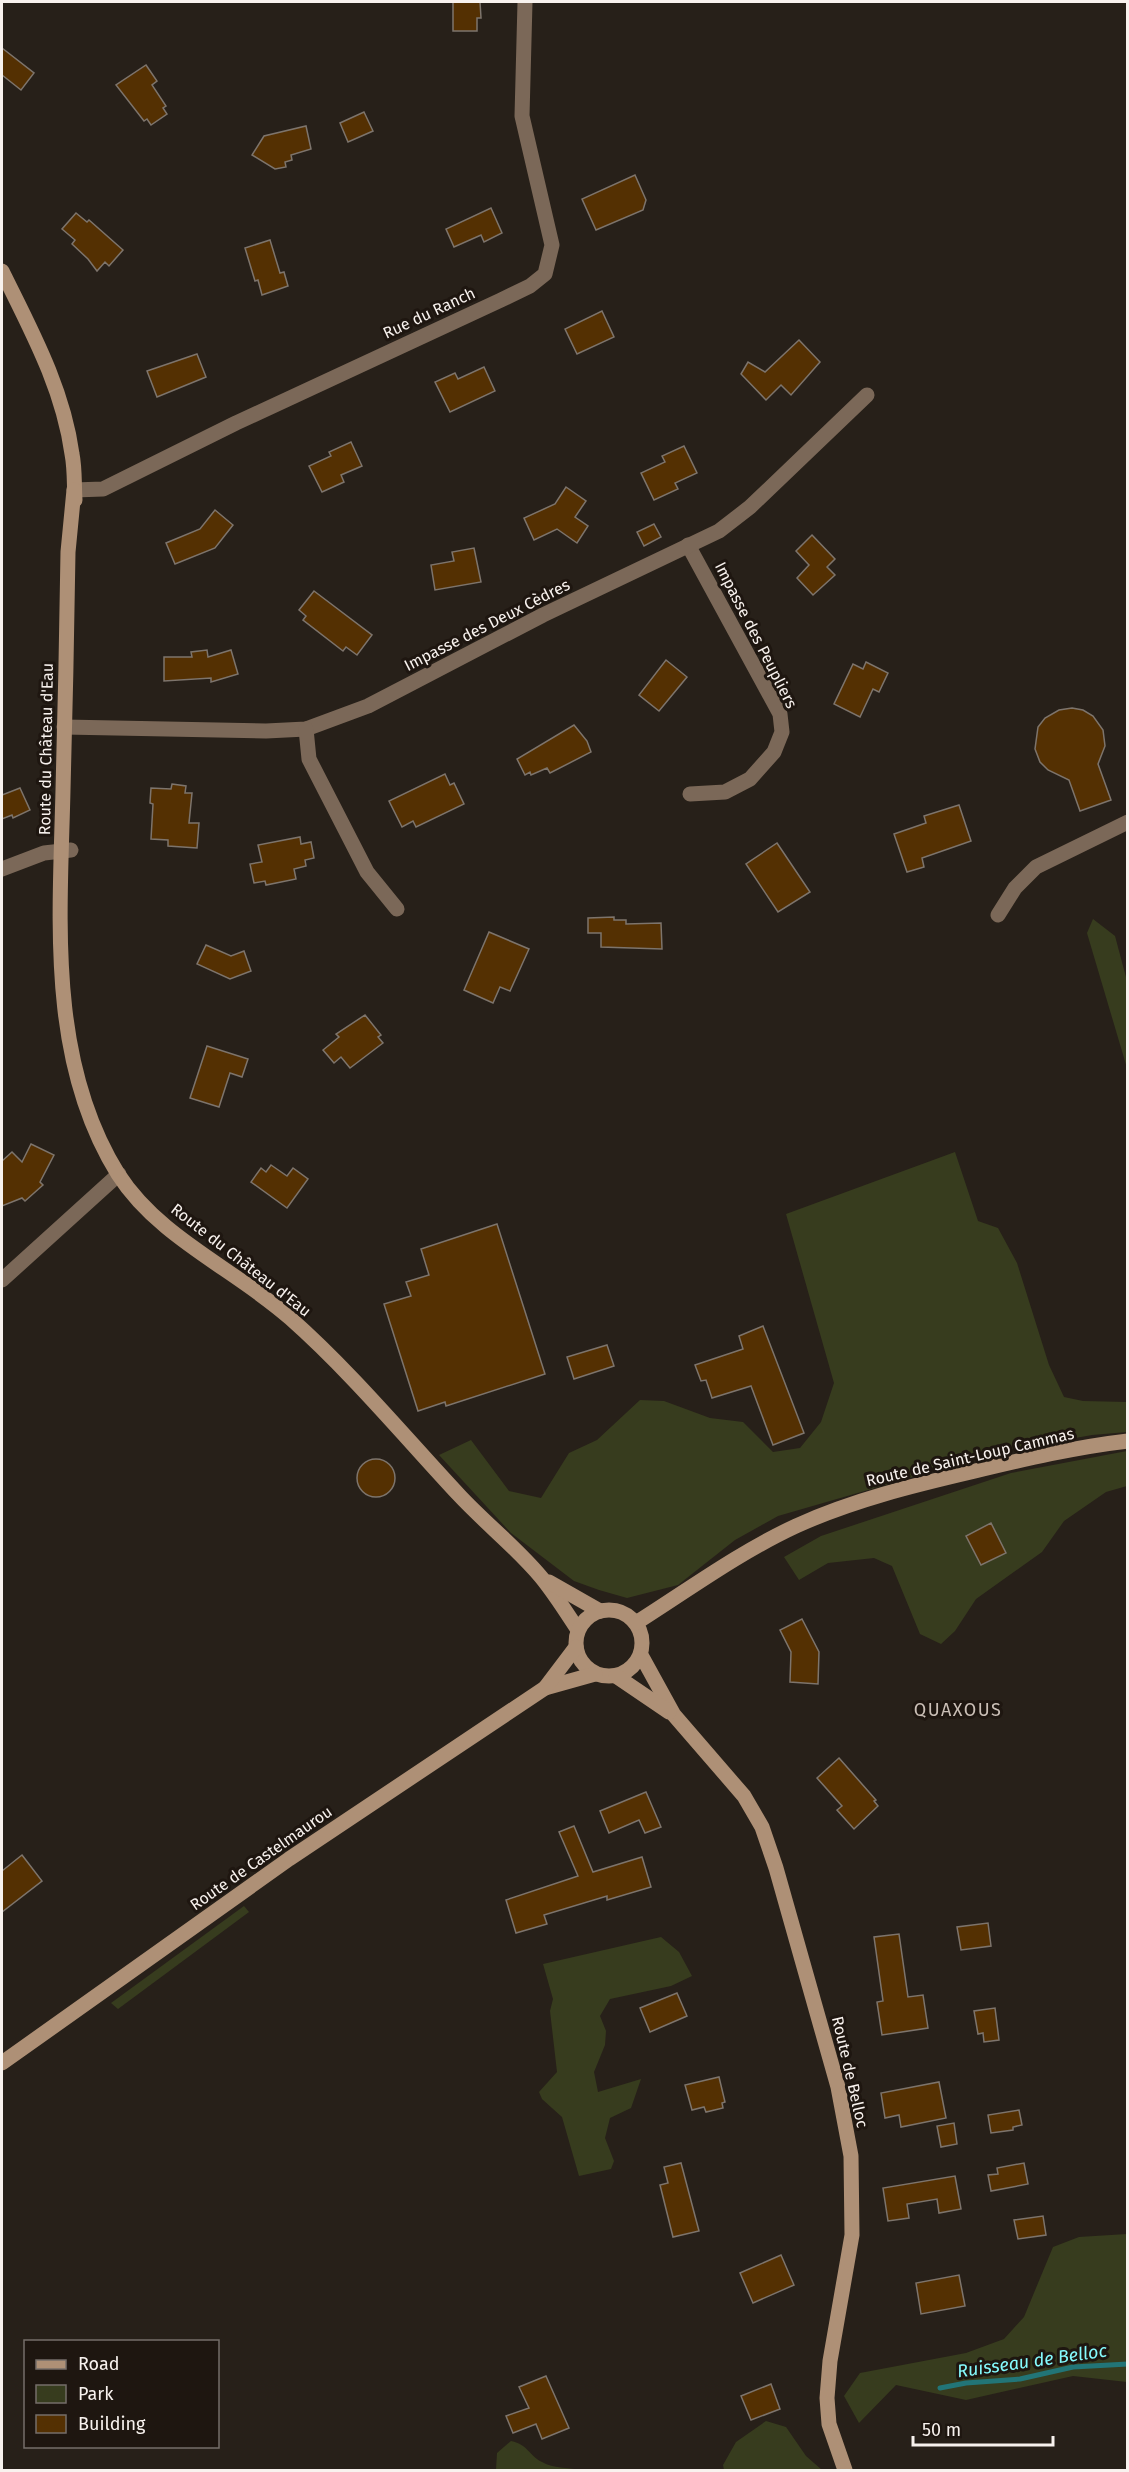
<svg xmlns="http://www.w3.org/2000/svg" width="1129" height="2472" font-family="'Fira Sans',sans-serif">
	<rect width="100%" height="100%" fill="#272019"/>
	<!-- green -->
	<g fill="#373c1e">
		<path d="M1093 919 1115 936 1127 981V1068L1087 933Z"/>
		<path d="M955 1152 978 1221 998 1228 1017 1263 1049 1365 1064 1397 1083 1401 1127 1402V1432L1092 1435 1003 1451 778 1516 735 1540 678 1585 627 1598 599 1590 574 1581 511 1533 439 1455 471 1440 509 1491 541 1498 569 1453 597 1440 640 1400 664 1401 710 1418 743 1422 773 1452 800 1448 821 1422 834 1383 786 1214Z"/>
		<path d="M1127 1451V1486L1106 1492 1064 1521 1042 1552 976 1599 955 1631 941 1644 920 1634 892 1566 874 1558 828 1563 799 1580 784 1557 821 1536 1011 1473Z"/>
		<path d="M244 1906 249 1912 118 2009 111 2003Z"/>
		<path d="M661 1937 679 1952 692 1976 671 1986 610 1999 600 2016 606 2031 605 2045 594 2072 598 2092 641 2079 631 2108 610 2118 605 2138 614 2161 611 2169 579 2176 562 2117 542 2099 539 2092 557 2072 550 2011 553 1999 543 1964Z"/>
		<path d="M1127 2234V2382L1073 2376 966 2400 896 2385 859 2423 844 2396 860 2373 966 2353 1004 2339 1024 2317 1053 2247 1079 2237Z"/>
		<path d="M766 2421 786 2427 806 2456 822 2470H724L723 2465 736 2442Z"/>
		<path d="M511 2441C529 2445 528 2455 542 2462 554 2469 567 2467 579 2470H496L497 2453Z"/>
	</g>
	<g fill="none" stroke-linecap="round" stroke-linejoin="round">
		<!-- stream -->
		<path stroke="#227577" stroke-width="5" d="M940 2388 966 2383 1020 2379 1073 2367 1128 2364"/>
	</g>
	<!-- building -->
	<g fill="#543002" stroke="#7d746c" stroke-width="1.5">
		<path d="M453 2H480L481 18H477V31H453Z"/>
		<path d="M2 48 34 73 21 90 2 75Z"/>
		<path d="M146 65 157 81 152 85 166 106 163 108 167 114 151 125 147 119 144 121 116 85Z"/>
		<path d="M364 112 373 131 348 142 340 123Z"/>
		<path d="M306 126 311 149 291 155 292 160 285 162 286 167 275 169 252 155 264 136Z"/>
		<path d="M635 175 646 200 643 210 596 230 582 199Z"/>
		<path d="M491 208 502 233 484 242 481 235 454 247 446 229Z"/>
		<path d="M76 213 87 222 89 220 123 250 109 266 105 262 97 271 88 259 72 244 75 240 62 229Z"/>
		<path d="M270 240 280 273 284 272 288 286 262 295 258 280 255 281 245 248Z"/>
		<path d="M602 311 614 337 577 354 565 329Z"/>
		<path d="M799 340 820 362 791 395 781 385 766 400 741 374 748 362 765 372Z"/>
		<path d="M197 354 206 377 157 397 147 371Z"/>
		<path d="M484 367 495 391 450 412 435 382 455 373 458 379Z"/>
		<path d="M351 442 362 466 341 475 344 482 322 492 309 466 331 456 329 452Z"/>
		<path d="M684 446 697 473 675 483 678 489 654 500 641 473 665 462 662 456Z"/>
		<path d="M566 487 586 501 575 517 588 526 577 543 557 529 534 540 524 518 555 504Z"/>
		<path d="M215 510 233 525 215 548 175 564 166 543 200 529Z"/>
		<path d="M654 524 661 537 644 546 637 532Z"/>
		<path d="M812 535 835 559 827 567 835 575 813 595 797 578 809 565 796 551Z"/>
		<path d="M474 548 481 582 435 590 431 565 454 561 452 552Z"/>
		<path d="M314 591 372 635 357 655 346 647 343 651 303 620 306 616 299 610Z"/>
		<path d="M207 650 208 657 231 650 238 674 211 682V678L164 681V657H192L191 652Z"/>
		<path d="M666 660 687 677 659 711 639 695Z"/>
		<path d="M866 662 888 673 879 692 873 689 860 717 834 704 853 664 863 669Z"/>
		<path d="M1072 708 1083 710 1093 716 1103 730 1105 746 1098 764 1111 800 1080 811 1069 780 1048 770 1040 762 1035 749 1038 727 1045 718 1059 710Z"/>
		<path d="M574 725 587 741 591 752 550 773 547 768 531 775 530 772 525 775 517 759Z"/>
		<path d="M445 774 450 785 454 783 464 804 416 827 413 821 402 827 389 801Z"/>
		<path d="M172 784 186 786 185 793H192L189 823H199L197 848 168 846V840L151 839 153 804 150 803 151 788 171 789Z"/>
		<path d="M20 788 30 810 13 818 12 815 2 819V795Z"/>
		<path d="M959 805 971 841 922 858 924 867 907 872 894 834 926 823 924 816Z"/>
		<path d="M300 837 301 844 311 842 314 858 305 860 306 866 294 869 296 879 266 885 265 881 254 883 250 864 262 862 258 845Z"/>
		<path d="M777 843 810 892 778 912 746 864Z"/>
		<path d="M614 917V920H626V924L661 923 662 949 601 947V933H588V918Z"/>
		<path d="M489 932 529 949 510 991 500 987 493 1003 464 990Z"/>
		<path d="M206 945 231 956 244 951 251 971 230 979 197 964Z"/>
		<path d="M365 1015 381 1035 378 1037 383 1043 350 1068 341 1057 334 1063 323 1050 339 1037 336 1034Z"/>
		<path d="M207 1046 248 1059 242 1077 230 1073 219 1107 190 1098Z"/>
		<path d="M31 1144 54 1155 40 1182 43 1185 25 1201 22 1198 2 1206V1161L12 1152 22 1162Z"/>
		<path d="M271 1165 287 1176 293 1168 308 1179 287 1208 251 1182 261 1168 266 1172Z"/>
		<path d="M497 1224 545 1374 446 1406 445 1402 418 1411 384 1304 411 1296 406 1282 429 1275 421 1249Z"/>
		<path d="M763 1326 804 1433 773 1445 751 1386 712 1398 706 1380 701 1381 695 1365 743 1349 739 1336Z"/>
		<path d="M607 1345 614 1366 574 1379 567 1357Z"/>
		<circle cx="376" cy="1478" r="19"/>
		<path d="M991 1523 1006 1553 981 1565 966 1536Z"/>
		<path d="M802 1619 819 1652 818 1684 790 1682 791 1652 780 1630Z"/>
		<path d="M839 1758 876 1800 874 1801 878 1806 854 1829 837 1810 842 1806 817 1778Z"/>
		<path d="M646 1792 661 1827 645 1833 639 1820 609 1833 600 1811Z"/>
		<path d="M574 1826 593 1872 642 1857 651 1887 607 1900V1896L544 1915 547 1924 516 1933 506 1900 578 1876 559 1832Z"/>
		<path d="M22 1855 42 1881 2 1912V1871Z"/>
		<path d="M988 1923 991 1946 961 1950 957 1927Z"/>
		<path d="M899 1934 908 1997 923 1995 928 2028 882 2035 877 2002 883 2001 874 1937Z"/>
		<path d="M677 1993 687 2016 650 2032 640 2008Z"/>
		<path d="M995 2008 999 2040 984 2042 983 2033 978 2034 974 2011Z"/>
		<path d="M719 2077 725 2102 722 2103 723 2108 706 2112 704 2107 692 2110 685 2085Z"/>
		<path d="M939 2082 946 2118 901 2127 899 2115 885 2118 881 2093Z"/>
		<path d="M1019 2110 1022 2125 1013 2127V2130L991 2133 988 2115Z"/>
		<path d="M954 2123 957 2144 941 2147 937 2126Z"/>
		<path d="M681 2163 699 2231 673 2237 660 2185 668 2183 664 2167Z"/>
		<path d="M1024 2163 1028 2184 991 2191 988 2175 998 2174 997 2168Z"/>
		<path d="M955 2176 961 2209 939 2213 937 2199 907 2204 909 2218 888 2221 883 2188Z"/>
		<path d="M1043 2216 1046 2235 1018 2239 1014 2220Z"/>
		<path d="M781 2255 794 2285 753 2303 740 2273Z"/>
		<path d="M959 2275 965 2306 921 2314 916 2283Z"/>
		<path d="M546 2376 569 2428 542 2439 536 2424 513 2433 506 2416 529 2408 519 2387Z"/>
		<path d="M771 2384 780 2409 751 2420 741 2396Z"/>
	</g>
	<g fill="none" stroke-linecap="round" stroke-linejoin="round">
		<!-- street -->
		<g stroke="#7b6858" stroke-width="15">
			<path d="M74 490 103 489 236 423 501 300 530 286 545 274 552 245 522 116 525 2"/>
			<path d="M688 545 780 714 782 732 774 752 750 779 725 792 690 794"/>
			<path d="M64 727 266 731 306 729 368 706 543 615 719 531 750 507 867 395"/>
			<path d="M306 729 309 759 367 872 397 909"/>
			<path d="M2 869 44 853 71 850"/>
			<path d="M998 915 1015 888 1036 867 1128 822"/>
			<path d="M2 1280 119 1174"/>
		</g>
		<!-- secondary -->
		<g stroke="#ae9076" stroke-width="15">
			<path d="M2 271C31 330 63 388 72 454 75 469 74 485 75 500"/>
			<path d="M74 490 68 552C67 631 65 711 63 790 60 918 47 1060 118 1174 159 1238 235 1269 290 1318 351 1372 404 1436 459 1495 485 1523 517 1548 541 1577 555 1594 566 1612 578 1630"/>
			<path d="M549 1582 600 1611"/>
			<circle cx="609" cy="1643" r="33"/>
			<path d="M636 1623C688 1590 740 1552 796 1526 853 1500 915 1485 975 1471 1025 1459 1076 1447 1128 1441"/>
			<path d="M641 1655 674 1715 744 1796 762 1827 776 1868 838 2087 851 2156 852 2235 830 2361 827 2398 829 2424 845 2470"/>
			<path d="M616 1676 669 1712"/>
			<path d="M545 1688 595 1674"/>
			<path d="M2 2063 289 1859 545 1688 576 1647"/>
		</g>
	</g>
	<g text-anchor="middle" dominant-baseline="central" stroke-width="6" stroke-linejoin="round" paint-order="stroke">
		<!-- street labels -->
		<g font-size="16" fill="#f8f2ee" stroke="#1e1610">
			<text transform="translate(429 313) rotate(-25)">Rue du Ranch</text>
			<text transform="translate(487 625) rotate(-27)">Impasse des Deux Cèdres</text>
			<text transform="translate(756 635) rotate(63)">Impasse des Peupliers</text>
			<text transform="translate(46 749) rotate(-89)">Route du Château d'Eau</text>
			<text transform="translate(241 1260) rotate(38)">Route du Château d'Eau</text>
			<text transform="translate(970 1457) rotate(-13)">Route de Saint-Loup Cammas</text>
			<text transform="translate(261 1858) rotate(-35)">Route de Castelmaurou</text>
			<text transform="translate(850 2072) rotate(77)">Route de Belloc</text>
		</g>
		<!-- neighbourhood labels -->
		<g font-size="18" letter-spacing="1.5" fill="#cabfb6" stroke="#1e1610">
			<text x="958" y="1710">QUAXOUS</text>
		</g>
		<!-- water labels -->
		<g font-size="18" font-style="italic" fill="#85fafd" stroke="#1e1610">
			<text transform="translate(1032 2361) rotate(-8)">Ruisseau de Belloc</text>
		</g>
	</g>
	<!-- border -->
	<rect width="1129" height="2472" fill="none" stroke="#f8f2ee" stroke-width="6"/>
	<!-- legend -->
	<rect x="24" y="2340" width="195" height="108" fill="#1e1610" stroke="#756e69" stroke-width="1.5"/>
	<rect x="36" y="2360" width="30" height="9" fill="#ae9076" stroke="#756e69" stroke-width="1.5"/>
	<text x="78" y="2370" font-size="18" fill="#f8f2ee">Road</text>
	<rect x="36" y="2385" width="30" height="18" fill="#373c1e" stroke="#756e69" stroke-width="1.5"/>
	<text x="78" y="2400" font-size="18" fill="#f8f2ee">Park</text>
	<rect x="36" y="2415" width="30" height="18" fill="#543002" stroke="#756e69" stroke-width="1.5"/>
	<text x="78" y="2430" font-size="18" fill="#f8f2ee">Building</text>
	<!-- scale -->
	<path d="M913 2436v9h140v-9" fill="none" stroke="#f8f2ee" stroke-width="3"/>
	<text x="922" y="2436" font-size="18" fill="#f8f2ee" stroke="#1e1610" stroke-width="4.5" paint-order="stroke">50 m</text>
</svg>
